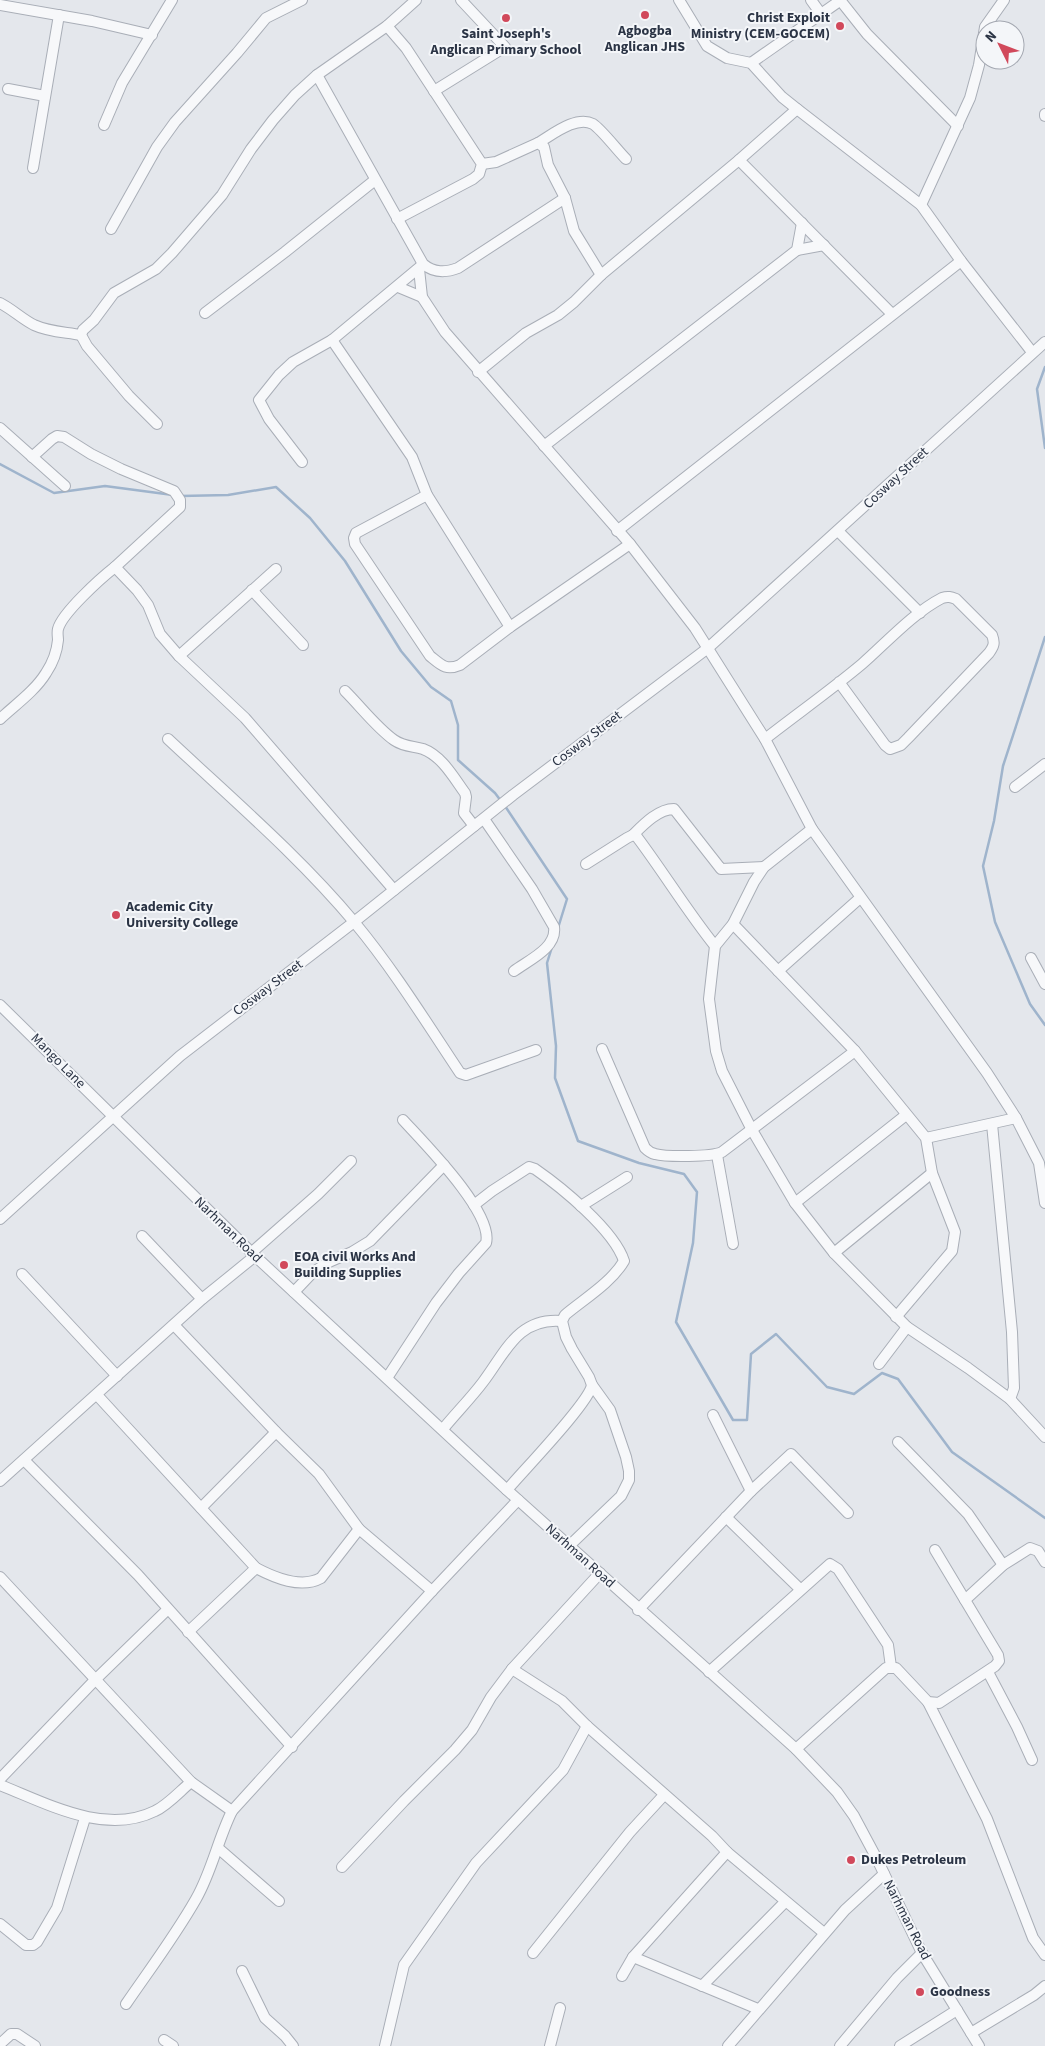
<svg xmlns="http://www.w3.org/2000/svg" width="1045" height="2046" font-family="'Source Sans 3',sans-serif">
	<rect width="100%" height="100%" fill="#e4e7ec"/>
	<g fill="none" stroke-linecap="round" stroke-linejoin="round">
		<!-- stream -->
		<g stroke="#9fb4cc" stroke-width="2.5">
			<path d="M1045 367 1037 389 1045 448"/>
			<path d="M0 464 54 493 105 486 173 495"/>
			<path d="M181 496 228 495 276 487 310 518 345 561 401 651 431 687 451 701 458 725V760L495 793 501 801"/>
			<path d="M1045 637 1003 766 994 821 983 866 995 922 1030 1004 1045 1025"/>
			<path d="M505 806 567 899 558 928"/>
			<path d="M552 947 547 963 556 1046 555 1078 578 1141 639 1163 684 1174 697 1192 693 1243 676 1322 733 1420H747L751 1354 776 1334 827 1387 854 1394 882 1373 898 1379 952 1452 1045 1518"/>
		</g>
		<defs>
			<g id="minor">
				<path d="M679 0 707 46 727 58 751 63 782 97 797 109 921 205 961 261 1032 352"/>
				<path d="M811 0 821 14"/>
				<path d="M840 0 867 34 958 126"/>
				<path d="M0 5 92 21 152 35"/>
				<path d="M387 26 406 48 482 164 479 174 473 179 397 219"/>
				<path d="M751 63 841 0"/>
				<path d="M317 75 423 264C434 273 445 273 458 268L565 198 574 231 601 275"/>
				<path d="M8 89 45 96"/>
				<path d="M434 91 505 47 461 0"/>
				<path d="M1045 114V116"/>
				<path d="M104 125 122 83 172 0"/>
				<path d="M538 143C552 135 576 115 593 124 601 129 618 151 626 159"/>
				<path d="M739 160 892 314"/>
				<path d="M482 164 496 162 538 143 544 147 548 165 565 198"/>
				<path d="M33 168 59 15"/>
				<path d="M921 205 970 98 979 65 985 27 1004 0"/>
				<path d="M111 229 157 147 175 122 237 53 266 18 302 0"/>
				<path d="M797 250 824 245"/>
				<path d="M419 269 422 297 445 332 630 544 695 628 765 739 812 829 987 1073 1016 1118 1039 1163 1045 1203"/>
				<path d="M398 287 422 297"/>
				<path d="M0 303C12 309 22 319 34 325 49 332 65 332 81 335"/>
				<path d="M205 313 285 252 375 180"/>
				<path d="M332 340 412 457 427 495 510 627"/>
				<path d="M478 372 526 333 558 315 574 302 601 275 739 160 797 109"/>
				<path d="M157 424 129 396 87 346 81 335 83 330 94 320 114 293 156 269 172 253 222 195 251 149 273 120 295 95 317 75 387 26 416 0"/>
				<path d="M0 428 65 486"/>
				<path d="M544 446 797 250 802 223"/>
				<path d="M32 457 52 439 57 436 64 437 91 454 121 469 174 491 180 500V507L115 567 137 590 148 605 160 634 179 656 245 718 394 890"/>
				<path d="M302 462 269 419 259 400 279 375 293 362 332 340 421 266"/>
				<path d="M427 495 356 533 354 538 355 544 430 656C441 665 446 671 460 665L510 627 630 544"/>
				<path d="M617 531 961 261"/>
				<path d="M838 531 920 613"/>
				<path d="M252 590 303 645"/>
				<path d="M179 656 276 569"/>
				<path d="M345 691C361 707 377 728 394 740 404 747 413 746 423 749 442 756 454 778 465 793L466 797 464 813 474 826"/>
				<path d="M0 719C15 705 35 691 46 673 52 664 57 651 58 640 58 637 57 633 58 629 62 613 101 578 115 567"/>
				<path d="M168 739C232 799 299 856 355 923 394 970 426 1022 460 1073L466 1075 536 1050"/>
				<path d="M765 739C797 714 831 690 862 664 886 643 913 613 942 598 948 596 951 597 956 599L992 635C995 643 994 646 989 653L908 738 901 745 890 749 885 745 839 682"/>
				<path d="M1015 787 1045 764"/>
				<path d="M484 819 532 889 554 927C557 948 529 960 514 971"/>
				<path d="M812 829 764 867 754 882 733 924 715 946 709 999 716 1051 722 1071 752 1130 795 1203 834 1253 907 1327 968 1368 1010 1399 1045 1437"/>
				<path d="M633 835C643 825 658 809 674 809L721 869 764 867"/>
				<path d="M586 864 627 838 633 835 637 837C664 873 687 911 715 946"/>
				<path d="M733 924 855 1051 926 1138 932 1173 955 1232 952 1251 896 1317"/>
				<path d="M1031 958 1045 984"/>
				<path d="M778 971 860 898"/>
				<path d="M0 1005 255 1256 507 1490 796 1749 837 1792 854 1816 877 1859 922 1953 979 2046"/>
				<path d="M602 1049 645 1148C648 1151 650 1153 655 1154 666 1157 712 1157 722 1152L855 1051"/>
				<path d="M992 1124 1012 1332 1014 1388 1010 1399"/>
				<path d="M926 1138 1016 1118"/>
				<path d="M717 1155 733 1244"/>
				<path d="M795 1203 906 1115"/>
				<path d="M474 1205 492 1191 529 1167 535 1169C561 1187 614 1230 624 1261 611 1283 584 1299 565 1315L562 1321 566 1337 572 1349 589 1377 592 1385 610 1410 626 1457 629 1471V1480L621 1496 569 1546"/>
				<path d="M581 1206 627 1177"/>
				<path d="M0 1219 180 1056 354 922 513 795 708 648 1045 342"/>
				<path d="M142 1236 202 1299"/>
				<path d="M251 1253 318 1194 351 1161"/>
				<path d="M834 1253 932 1173"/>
				<path d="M22 1274 117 1376"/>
				<path d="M294 1292 312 1273 329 1262 352 1252 370 1241 444 1165"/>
				<path d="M174 1325 276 1432 319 1474 359 1529 432 1591"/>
				<path d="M879 1364 907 1327"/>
				<path d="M387 1378 436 1303 459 1273 486 1243C494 1213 423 1142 403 1120"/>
				<path d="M97 1395 256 1568C275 1578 301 1589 321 1578L359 1529"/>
				<path d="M713 1415 751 1491"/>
				<path d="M443 1429C456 1413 471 1398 483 1382 505 1353 518 1317 562 1321"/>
				<path d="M898 1442 968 1514 1003 1565"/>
				<path d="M24 1460 138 1575 292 1747"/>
				<path d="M0 1481 202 1299 255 1256"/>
				<path d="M507 1490C522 1472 589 1403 592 1385"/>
				<path d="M201 1508 276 1432"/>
				<path d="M726 1517 800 1589"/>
				<path d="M935 1550 965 1600"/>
				<path d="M0 1577 191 1782 232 1811"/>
				<path d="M638 1610 751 1491 791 1454 848 1513"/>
				<path d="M188 1632 256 1568"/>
				<path d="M512 1669 562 1701 587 1726 712 1836 727 1852 824 1933"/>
				<path d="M709 1672 830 1564 838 1569 888 1645 891 1667"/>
				<path d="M988 1672 1017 1727 1032 1760"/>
				<path d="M928 1702 987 1819 1033 1938 1045 1955"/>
				<path d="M796 1749 886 1668H896L928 1702 939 1703 995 1666 999 1661 998 1655 965 1600 1003 1565 1030 1548 1038 1551 1045 1562"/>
				<path d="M0 1779 95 1680 167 1610"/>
				<path d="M0 1785C46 1803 105 1836 155 1811 168 1805 180 1791 191 1782"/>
				<path d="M218 1848 279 1901"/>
				<path d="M342 1867 404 1801 455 1750 472 1730 491 1697 512 1669 600 1573"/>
				<path d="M0 1924 26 1945H33L37 1942 57 1908 85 1818"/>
				<path d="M533 1953 630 1832 664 1795"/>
				<path d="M633 1957 758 2009"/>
				<path d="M242 1971 265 2018 285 2036 293 2046"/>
				<path d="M622 1976 633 1957 727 1852"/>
				<path d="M702 1986 785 1902"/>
				<path d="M126 2004C150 1969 175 1936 196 1899 212 1871 218 1839 232 1811L432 1591 518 1500"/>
				<path d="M971 2033 1034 1995 1045 1986"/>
				<path d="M164 2040 173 2046"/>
				<path d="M0 2044 11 2034H17L35 2046"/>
				<path d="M385 2046 404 1965 476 1863 563 1770 587 1726"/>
				<path d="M550 2046 560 2008"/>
				<path d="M728 2046 845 1910 884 1874"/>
				<path d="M840 2046 897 1978 922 1953"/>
				<path d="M900 2046 957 2010"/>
			</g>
		</defs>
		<!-- minor casing -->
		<use href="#minor" stroke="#a9aeb7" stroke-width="12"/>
		<!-- minor -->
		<use href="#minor" stroke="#f7f8fa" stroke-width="10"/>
	</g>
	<!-- markers -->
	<g fill="#d1495b" stroke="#f4f6f9" stroke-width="2">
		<circle cx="645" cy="15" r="5"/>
		<circle cx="506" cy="18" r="5"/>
		<circle cx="840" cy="26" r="5"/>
		<circle cx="116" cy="915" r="5"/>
		<circle cx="284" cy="1265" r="5"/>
		<circle cx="851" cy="1860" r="5"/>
		<circle cx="920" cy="1992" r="5"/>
	</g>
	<g text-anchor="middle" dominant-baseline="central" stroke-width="4" stroke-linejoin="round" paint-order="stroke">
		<!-- poi labels -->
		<g font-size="14" font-weight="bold" fill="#2b3445" stroke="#f4f6f9" text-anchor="start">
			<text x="830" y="18" text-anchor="end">Christ Exploit<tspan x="830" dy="16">Ministry (CEM-GOCEM)</tspan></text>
			<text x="645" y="31" text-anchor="middle">Agbogba<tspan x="645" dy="16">Anglican JHS</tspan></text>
			<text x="506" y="34" text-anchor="middle">Saint Joseph's<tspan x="506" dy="16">Anglican Primary School</tspan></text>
			<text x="126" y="907">Academic City<tspan x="126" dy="16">University College</tspan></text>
			<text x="294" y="1257">EOA civil Works And<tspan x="294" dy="16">Building Supplies</tspan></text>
			<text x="861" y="1860">Dukes Petroleum</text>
			<text x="930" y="1992">Goodness</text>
		</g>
		<!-- street labels -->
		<g font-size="14" fill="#2b3445" stroke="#f4f6f9">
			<text transform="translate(896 478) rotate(-43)">Cosway Street</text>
			<text transform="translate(587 739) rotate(-37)">Cosway Street</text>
			<text transform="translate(268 988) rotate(-37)">Cosway Street</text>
			<text transform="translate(58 1061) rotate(45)">Mango Lane</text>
			<text transform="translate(228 1230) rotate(44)">Narhman Road</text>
			<text transform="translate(580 1556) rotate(42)">Narhman Road</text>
			<text transform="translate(907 1920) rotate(63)">Narhman Road</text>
		</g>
	</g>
	<!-- north arrow -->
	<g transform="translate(1000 45) rotate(312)"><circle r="24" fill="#f4f6f9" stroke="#a4a8b1"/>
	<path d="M0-4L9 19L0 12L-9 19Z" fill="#d1495b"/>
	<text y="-8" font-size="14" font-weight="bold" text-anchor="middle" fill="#2b3445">N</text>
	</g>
</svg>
